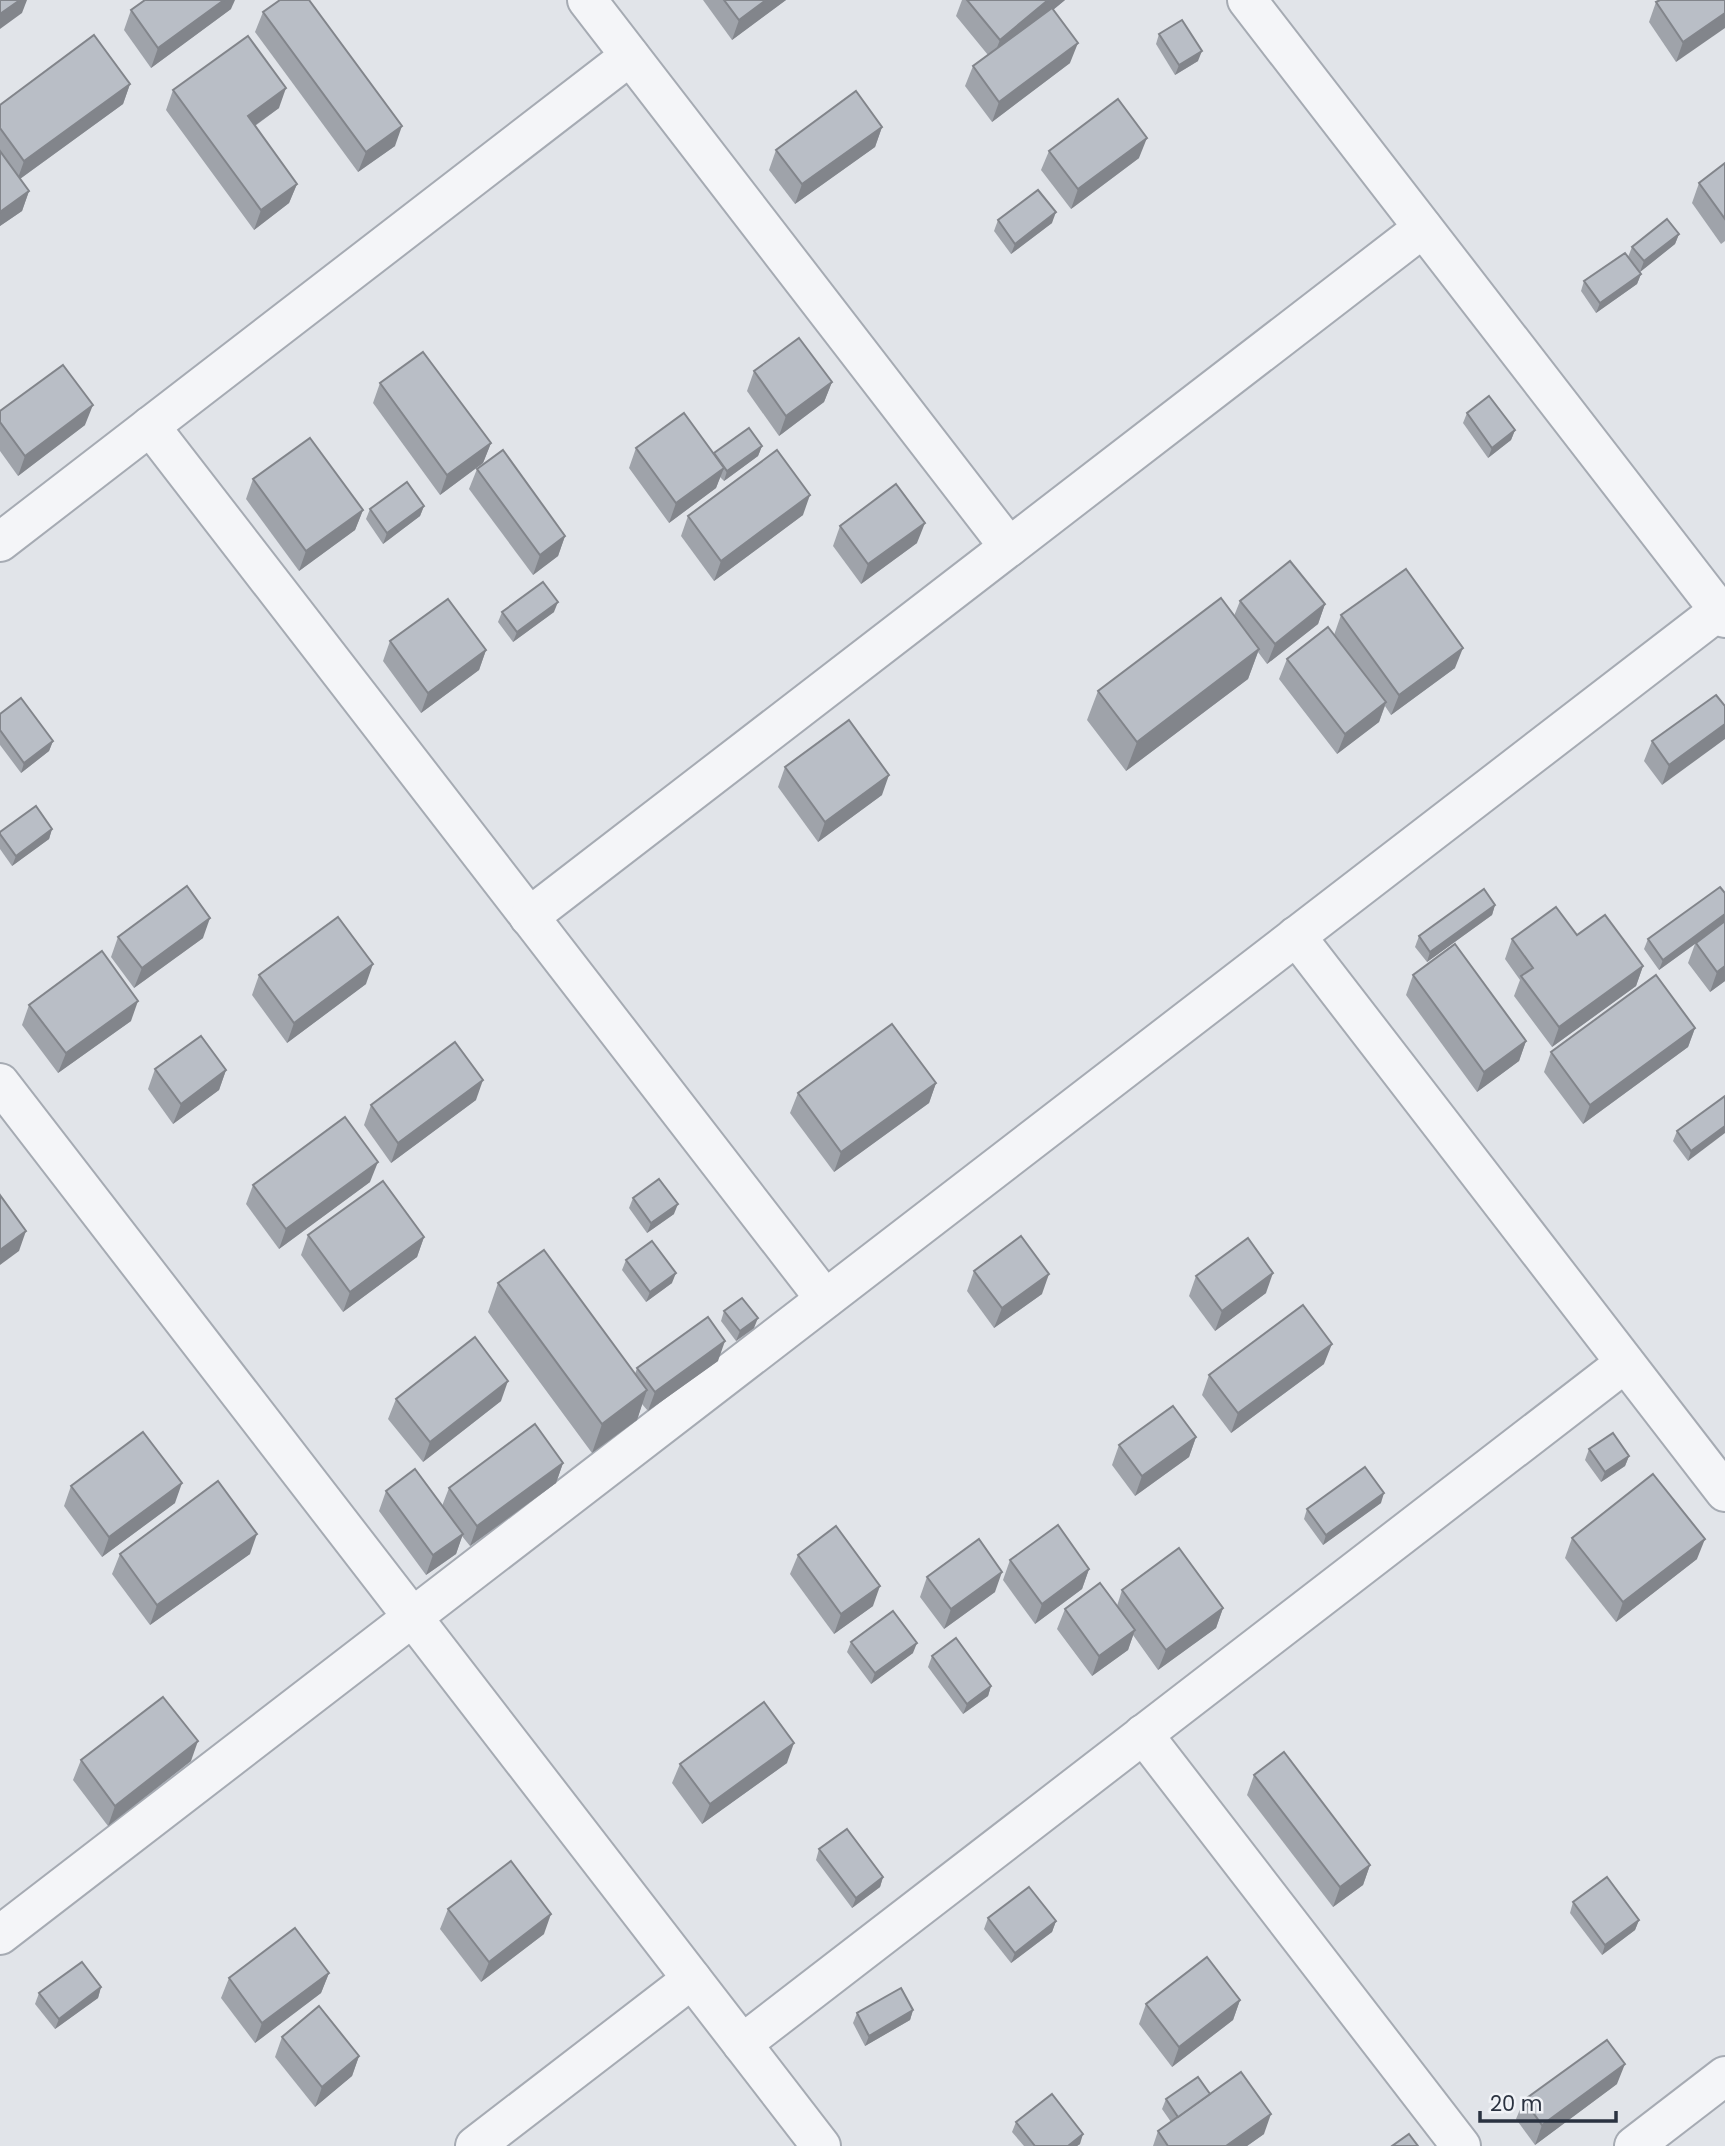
<svg xmlns="http://www.w3.org/2000/svg" width="1725" height="2146" font-family="Poppins,sans-serif">
	<rect width="100%" height="100%" fill="#e1e4e9"/>
	<g fill="none" stroke-linecap="round" stroke-linejoin="round">
		<defs>
			<g id="minor">
				<path d="M587 0 1009 547"/>
				<path d="M1247 0 1725 618"/>
				<path d="M150 426 825 1299"/>
				<path d="M0 542 630 56"/>
				<path d="M529 917 1423 228"/>
				<path d="M1296 936 1725 1492"/>
				<path d="M0 1083 821 2146"/>
				<path d="M1143 1734 1461 2146"/>
				<path d="M0 1935 1725 606"/>
				<path d="M742 2044 1625 1363"/>
				<path d="M475 2146 692 1979"/>
				<path d="M1634 2146 1725 2076"/>
			</g>
		</defs>
		<!-- minor casing -->
		<use href="#minor" stroke="#a6abb3" stroke-width="42"/>
		<!-- minor -->
		<use href="#minor" stroke="#f4f5f8" stroke-width="38"/>
	</g>
	<!-- wall -->
	<g fill="#9fa3aa">
		<path d="M703 0H786L732 40Z"/>
		<path d="M962 0H1065L1053 10 1070 63 992 122 965 86 973 66 988 55 956 16Z"/>
		<path d="M1725 0 1676 62 1649 22 1656 2Z"/>
		<path d="M231 9 151 68 124 30 131 10Z"/>
		<path d="M263 12 395 146 358 172 255 32Z"/>
		<path d="M1159 34 1198 61 1175 75 1156 44Z"/>
		<path d="M130 84 123 104 20 179 29 191 22 211 0 226V105Z"/>
		<path d="M173 90 279 108 255 126 297 184 289 203 254 230 166 110Z"/>
		<path d="M882 127 875 147 795 204 769 170 776 150Z"/>
		<path d="M1049 151 1139 158 1071 209 1041 170Z"/>
		<path d="M1725 163V241L1721 244 1692 203 1699 183Z"/>
		<path d="M998 220 1052 223 1011 254 994 231Z"/>
		<path d="M1679 234 1675 244 1640 272 1628 257 1632 247Z"/>
		<path d="M1641 274 1637 284 1596 313 1581 291 1584 281Z"/>
		<path d="M754 371 832 382 824 402 779 436 747 391Z"/>
		<path d="M380 383 491 443 483 463 440 495 373 403Z"/>
		<path d="M0 411 85 425 18 476 0 451Z"/>
		<path d="M1467 413 1515 430 1511 440 1488 458 1463 423Z"/>
		<path d="M762 446 758 456 724 481 720 477 716 488 669 523 629 468 636 448 714 454V453Z"/>
		<path d="M477 469 565 536 558 556 533 575 469 489Z"/>
		<path d="M253 479 363 510 355 530 299 571 246 499Z"/>
		<path d="M424 506 420 516 383 544 366 519 370 509Z"/>
		<path d="M803 515 714 581 681 536 688 516Z"/>
		<path d="M840 526 917 543 861 584 833 546Z"/>
		<path d="M1240 601 1325 604 1318 624 1267 664 1258 652 1248 679 1126 771 1087 720 1098 691 1234 616Z"/>
		<path d="M502 612H554L513 642 498 622Z"/>
		<path d="M1341 615 1455 668 1391 715 1385 706 1379 722 1337 754 1279 679 1287 659 1334 635Z"/>
		<path d="M390 641 486 650 479 670 421 713 383 661Z"/>
		<path d="M1716 695 1662 785 1644 761 1652 741Z"/>
		<path d="M0 714 53 741 49 751 21 773 0 745Z"/>
		<path d="M785 767 882 795 818 842 778 787Z"/>
		<path d="M52 829 49 839 12 866 0 849V834Z"/>
		<path d="M1725 893V981L1710 992 1688 963 1695 944 1659 970 1644 949 1648 939Z"/>
		<path d="M1495 905 1492 915 1427 962 1415 947 1419 936Z"/>
		<path d="M1577 935 1643 966 1636 986 1552 1047 1514 996 1520 980 1505 959 1512 939Z"/>
		<path d="M118 937 203 938 134 988 111 957Z"/>
		<path d="M259 975 366 984 287 1043 252 995Z"/>
		<path d="M1413 975 1526 1041 1519 1061 1477 1092 1406 995Z"/>
		<path d="M29 1005 131 1021 58 1073 22 1025Z"/>
		<path d="M1695 1028 1688 1047 1583 1124 1544 1072 1551 1052Z"/>
		<path d="M155 1069 226 1070 219 1090 173 1124 148 1089Z"/>
		<path d="M936 1083 929 1103 834 1172 790 1113 798 1093Z"/>
		<path d="M1725 1096 1688 1161 1673 1141 1677 1131Z"/>
		<path d="M476 1100 391 1163 364 1125 371 1105Z"/>
		<path d="M370 1182 279 1249 246 1204 253 1185Z"/>
		<path d="M633 1198 674 1214 647 1233 629 1208Z"/>
		<path d="M308 1235 424 1237 417 1257 343 1312 301 1255Z"/>
		<path d="M626 1260 672 1283 646 1302 622 1270Z"/>
		<path d="M974 1271 1042 1294 994 1328 967 1291Z"/>
		<path d="M1196 1276 1266 1293 1215 1331 1189 1296Z"/>
		<path d="M498 1283 635 1374 637 1368 718 1361 648 1411 642 1404 637 1420 592 1453 488 1312Z"/>
		<path d="M724 1311 754 1328 736 1341 721 1321Z"/>
		<path d="M1324 1364 1231 1433 1202 1395 1209 1375Z"/>
		<path d="M396 1399 501 1401 423 1462 388 1419Z"/>
		<path d="M1196 1437 1189 1457 1135 1496 1112 1465 1119 1445Z"/>
		<path d="M1589 1449 1629 1456 1625 1466 1601 1482 1585 1460Z"/>
		<path d="M563 1463 556 1483 470 1546 462 1536 456 1554 426 1575 379 1511 386 1491 442 1506 449 1488Z"/>
		<path d="M71 1486 175 1503 102 1557 64 1506Z"/>
		<path d="M1381 1503 1323 1545 1304 1519 1307 1509Z"/>
		<path d="M1572 1538 1697 1559 1616 1622 1565 1558Z"/>
		<path d="M120 1554H250L150 1625 112 1574Z"/>
		<path d="M798 1555 873 1606 834 1634 790 1574Z"/>
		<path d="M1010 1560 1089 1569 1082 1589 1035 1624 1003 1580Z"/>
		<path d="M927 1577 995 1592 944 1629 920 1597Z"/>
		<path d="M1122 1590 1223 1608 1216 1628 1158 1670 1133 1635 1128 1650 1092 1676 1057 1629 1065 1609 1117 1606Z"/>
		<path d="M851 1642 913 1653 871 1684 847 1652Z"/>
		<path d="M932 1656 991 1686 988 1696 963 1714 928 1667Z"/>
		<path d="M81 1760 191 1761 108 1826 73 1780Z"/>
		<path d="M787 1763 702 1824 672 1783 680 1764Z"/>
		<path d="M1254 1775 1370 1865 1363 1885 1333 1907 1247 1795Z"/>
		<path d="M819 1849 883 1877 880 1887 852 1908 816 1860Z"/>
		<path d="M1573 1902 1639 1920 1635 1930 1602 1955 1570 1913Z"/>
		<path d="M448 1909 544 1934 481 1982 440 1929Z"/>
		<path d="M988 1918 1056 1921 1052 1932 1011 1963 984 1929Z"/>
		<path d="M329 1973 321 1993 255 2043 221 1998 229 1978Z"/>
		<path d="M101 1987 98 1998 55 2029 35 2004 39 1993Z"/>
		<path d="M1240 2000 1233 2020 1172 2067 1139 2024 1146 2004Z"/>
		<path d="M913 2010 910 2020 865 2046 853 2023 857 2013Z"/>
		<path d="M282 2037 359 2056 352 2076 315 2107 275 2057Z"/>
		<path d="M1617 2084 1535 2145 1516 2119 1524 2100Z"/>
		<path d="M1210 2094 1264 2134 1247 2146H1153L1158 2131 1171 2122 1162 2109 1166 2099Z"/>
		<path d="M1016 2122 1080 2144 1077 2146H1024L1012 2132Z"/>
	</g>
	<!-- shaded-wall -->
	<g fill="#82858b">
		<path d="M20 0H27L22 13 0 29V14Z"/>
		<path d="M224 0H235L231 9 151 68 158 48Z"/>
		<path d="M766 0H786L732 40 739 20Z"/>
		<path d="M1048 0H1065L992 60 1000 40Z"/>
		<path d="M1725 13V28L1676 62 1683 42Z"/>
		<path d="M1078 43 1070 63 992 122 999 102Z"/>
		<path d="M1202 51 1198 61 1175 75 1179 65Z"/>
		<path d="M130 84 123 104 17 181 24 161Z"/>
		<path d="M286 88 279 108 240 136 248 116Z"/>
		<path d="M402 126 395 146 358 172 366 152Z"/>
		<path d="M882 127 875 147 795 204 802 184Z"/>
		<path d="M1147 138 1139 158 1071 209 1078 189Z"/>
		<path d="M297 184 289 203 254 230 261 210Z"/>
		<path d="M29 191 22 211 0 226V212Z"/>
		<path d="M1056 212 1052 223 1011 254 1015 244Z"/>
		<path d="M1679 234 1675 244 1640 272 1644 261Z"/>
		<path d="M1641 274 1637 284 1596 313 1600 303Z"/>
		<path d="M832 382 824 402 779 436 786 416Z"/>
		<path d="M93 405 85 425 18 476 25 456Z"/>
		<path d="M1515 430 1511 440 1488 458 1492 448Z"/>
		<path d="M491 443 483 463 440 495 447 475Z"/>
		<path d="M762 446 758 456 724 481 727 471Z"/>
		<path d="M724 468 716 488 669 523 676 503Z"/>
		<path d="M810 495 803 515 714 581 721 561Z"/>
		<path d="M424 506 420 516 383 544 387 533Z"/>
		<path d="M363 510 355 530 299 571 306 551Z"/>
		<path d="M925 523 917 543 861 584 868 564Z"/>
		<path d="M565 536 558 556 533 575 540 555Z"/>
		<path d="M558 602 554 612 513 642 517 632Z"/>
		<path d="M1325 604 1318 624 1267 664 1275 644Z"/>
		<path d="M1463 648 1455 668 1391 715 1399 695Z"/>
		<path d="M1259 649 1248 679 1126 771 1137 742Z"/>
		<path d="M486 650 479 670 421 713 428 693Z"/>
		<path d="M1386 702 1379 722 1337 754 1345 734Z"/>
		<path d="M1725 724V739L1662 785 1669 765Z"/>
		<path d="M53 741 49 751 21 773 24 763Z"/>
		<path d="M889 775 882 795 818 842 825 822Z"/>
		<path d="M52 829 49 839 12 866 16 856Z"/>
		<path d="M1495 905 1492 915 1427 962 1430 952Z"/>
		<path d="M1725 914V922L1659 970 1663 960Z"/>
		<path d="M210 918 203 938 134 988 142 968Z"/>
		<path d="M373 964 366 984 287 1043 294 1023Z"/>
		<path d="M1643 966 1636 986 1552 1047 1559 1027Z"/>
		<path d="M1725 966V981L1710 992 1717 972Z"/>
		<path d="M138 1001 131 1021 58 1073 66 1053Z"/>
		<path d="M1695 1028 1688 1047 1583 1124 1590 1105Z"/>
		<path d="M1526 1041 1519 1061 1477 1092 1484 1072Z"/>
		<path d="M226 1070 219 1090 173 1124 181 1104Z"/>
		<path d="M483 1080 476 1100 391 1163 398 1143Z"/>
		<path d="M936 1083 929 1103 834 1172 841 1152Z"/>
		<path d="M1725 1126V1133L1688 1161 1691 1151Z"/>
		<path d="M378 1162 370 1182 279 1249 286 1229Z"/>
		<path d="M678 1204 674 1214 647 1233 651 1223Z"/>
		<path d="M26 1231 19 1251 0 1265V1250Z"/>
		<path d="M424 1237 417 1257 343 1312 350 1292Z"/>
		<path d="M676 1273 672 1283 646 1302 650 1292Z"/>
		<path d="M1273 1273 1266 1293 1215 1331 1222 1311Z"/>
		<path d="M1049 1274 1042 1294 994 1328 1002 1308Z"/>
		<path d="M758 1318 754 1328 736 1341 740 1331Z"/>
		<path d="M725 1341 718 1361 648 1411 655 1392Z"/>
		<path d="M1332 1344 1324 1364 1231 1433 1238 1413Z"/>
		<path d="M508 1381 501 1401 423 1462 430 1442Z"/>
		<path d="M647 1390 637 1420 592 1453 602 1424Z"/>
		<path d="M1196 1437 1189 1457 1135 1496 1142 1476Z"/>
		<path d="M1629 1456 1625 1466 1601 1482 1605 1472Z"/>
		<path d="M563 1463 556 1483 470 1546 477 1526Z"/>
		<path d="M182 1483 175 1503 102 1557 109 1537Z"/>
		<path d="M1384 1493 1381 1503 1323 1545 1326 1535Z"/>
		<path d="M257 1534 250 1554 150 1625 157 1605Z"/>
		<path d="M463 1534 456 1554 426 1575 433 1555Z"/>
		<path d="M1705 1539 1697 1559 1616 1622 1623 1602Z"/>
		<path d="M1089 1569 1082 1589 1035 1624 1042 1604Z"/>
		<path d="M1002 1572 995 1592 944 1629 951 1609Z"/>
		<path d="M880 1586 873 1606 834 1634 841 1614Z"/>
		<path d="M1223 1608 1216 1628 1158 1670 1166 1650Z"/>
		<path d="M1135 1630 1128 1650 1092 1676 1099 1656Z"/>
		<path d="M917 1643 913 1653 871 1684 875 1673Z"/>
		<path d="M991 1686 988 1696 963 1714 967 1704Z"/>
		<path d="M198 1741 191 1761 108 1826 115 1806Z"/>
		<path d="M794 1743 787 1763 702 1824 710 1804Z"/>
		<path d="M1370 1865 1363 1885 1333 1907 1340 1887Z"/>
		<path d="M883 1877 880 1887 852 1908 856 1898Z"/>
		<path d="M551 1914 544 1934 481 1982 489 1962Z"/>
		<path d="M1639 1920 1635 1930 1602 1955 1605 1945Z"/>
		<path d="M1056 1921 1052 1932 1011 1963 1015 1953Z"/>
		<path d="M329 1973 321 1993 255 2043 262 2023Z"/>
		<path d="M101 1987 98 1998 55 2029 59 2019Z"/>
		<path d="M1240 2000 1233 2020 1172 2067 1179 2047Z"/>
		<path d="M913 2010 910 2020 865 2046 869 2036Z"/>
		<path d="M359 2056 352 2076 315 2107 322 2087Z"/>
		<path d="M1625 2064 1617 2084 1535 2145 1542 2125Z"/>
		<path d="M1271 2114 1264 2134 1247 2146H1226Z"/>
		<path d="M1083 2134 1080 2144 1077 2146H1068Z"/>
	</g>
	<!-- building -->
	<g fill="#b9bec6" stroke="#82858b" stroke-width="2">
		<path d="M0 0H20L0 14Z"/>
		<path d="M145 0H224L158 48 131 10Z"/>
		<path d="M280 0H309L402 126 366 152 263 12Z"/>
		<path d="M724 0H766L739 20Z"/>
		<path d="M967 0H1048L1000 40Z"/>
		<path d="M1660 0H1725V13L1683 42 1656 2Z"/>
		<path d="M1052 8 1078 43 999 102 973 66Z"/>
		<path d="M1182 20 1202 51 1179 65 1159 34Z"/>
		<path d="M94 35 130 84 24 161 0 128V105Z"/>
		<path d="M248 36 286 88 248 116 297 184 261 210 173 90Z"/>
		<path d="M856 91 882 127 802 184 776 150Z"/>
		<path d="M1118 99 1147 138 1078 189 1049 151Z"/>
		<path d="M0 151 29 191 0 212Z"/>
		<path d="M1725 163V219L1699 183Z"/>
		<path d="M1038 190 1056 212 1015 244 998 220Z"/>
		<path d="M1667 219 1679 234 1644 261 1632 247Z"/>
		<path d="M1625 253 1641 274 1600 303 1584 281Z"/>
		<path d="M799 338 832 382 786 416 754 371Z"/>
		<path d="M423 352 491 443 447 475 380 383Z"/>
		<path d="M63 365 93 405 25 456 0 422V411Z"/>
		<path d="M1489 396 1515 430 1492 448 1467 413Z"/>
		<path d="M684 413 724 468 676 503 636 448Z"/>
		<path d="M749 428 762 446 727 471 714 453Z"/>
		<path d="M310 438 363 510 306 551 253 479Z"/>
		<path d="M503 450 565 536 540 555 477 469Z"/>
		<path d="M777 450 810 495 721 561 688 516Z"/>
		<path d="M407 482 424 506 387 533 370 509Z"/>
		<path d="M896 484 925 523 868 564 840 526Z"/>
		<path d="M1290 561 1325 604 1275 644 1240 601Z"/>
		<path d="M1406 569 1463 648 1399 695 1341 615Z"/>
		<path d="M543 582 558 602 517 632 502 612Z"/>
		<path d="M1221 598 1259 649 1137 742 1098 691Z"/>
		<path d="M448 599 486 650 428 693 390 641Z"/>
		<path d="M1328 627 1386 702 1345 734 1287 659Z"/>
		<path d="M1716 695 1725 706V724L1669 765 1652 741Z"/>
		<path d="M21 698 53 741 24 763 0 730V714Z"/>
		<path d="M849 720 889 775 825 822 785 767Z"/>
		<path d="M36 806 52 829 16 856 0 834V832Z"/>
		<path d="M187 886 210 918 142 968 118 937Z"/>
		<path d="M1720 887 1725 893V914L1663 960 1648 939Z"/>
		<path d="M1484 889 1495 905 1430 952 1419 936Z"/>
		<path d="M1556 907 1577 935 1605 915 1643 966 1559 1027 1521 976 1533 968 1512 939Z"/>
		<path d="M338 917 373 964 294 1023 259 975Z"/>
		<path d="M1725 921V966L1717 972 1696 943Z"/>
		<path d="M1455 944 1526 1041 1484 1072 1413 975Z"/>
		<path d="M102 951 138 1001 66 1053 29 1005Z"/>
		<path d="M1656 975 1695 1028 1590 1105 1551 1052Z"/>
		<path d="M892 1024 936 1083 841 1152 798 1093Z"/>
		<path d="M201 1036 226 1070 181 1104 155 1069Z"/>
		<path d="M455 1042 483 1080 398 1143 371 1105Z"/>
		<path d="M1725 1096V1126L1691 1151 1677 1131Z"/>
		<path d="M345 1117 378 1162 286 1229 253 1185Z"/>
		<path d="M659 1179 678 1204 651 1223 633 1198Z"/>
		<path d="M383 1181 424 1237 350 1292 308 1235Z"/>
		<path d="M0 1195 26 1231 0 1250Z"/>
		<path d="M1021 1236 1049 1274 1002 1308 974 1271Z"/>
		<path d="M1248 1238 1273 1273 1222 1311 1196 1276Z"/>
		<path d="M652 1241 676 1273 650 1292 626 1260Z"/>
		<path d="M544 1250 647 1390 602 1424 498 1283Z"/>
		<path d="M742 1298 758 1318 740 1331 724 1311Z"/>
		<path d="M1303 1305 1332 1344 1238 1413 1209 1375Z"/>
		<path d="M708 1317 725 1341 655 1392 637 1368Z"/>
		<path d="M475 1337 508 1381 430 1442 396 1399Z"/>
		<path d="M1173 1406 1196 1437 1142 1476 1119 1445Z"/>
		<path d="M535 1424 563 1463 477 1526 449 1488Z"/>
		<path d="M143 1432 182 1483 109 1537 71 1486Z"/>
		<path d="M1613 1433 1629 1456 1605 1472 1589 1449Z"/>
		<path d="M1365 1467 1384 1493 1326 1535 1307 1509Z"/>
		<path d="M415 1469 463 1534 433 1555 386 1491Z"/>
		<path d="M1653 1474 1705 1539 1623 1602 1572 1538Z"/>
		<path d="M218 1481 257 1534 157 1605 120 1554Z"/>
		<path d="M1058 1525 1089 1569 1042 1604 1010 1560Z"/>
		<path d="M836 1526 880 1586 841 1614 798 1555Z"/>
		<path d="M979 1539 1002 1572 951 1609 927 1577Z"/>
		<path d="M1179 1548 1223 1608 1166 1650 1122 1590Z"/>
		<path d="M1100 1583 1135 1630 1099 1656 1065 1609Z"/>
		<path d="M893 1611 917 1643 875 1673 851 1642Z"/>
		<path d="M956 1638 991 1686 967 1704 932 1656Z"/>
		<path d="M163 1697 198 1741 115 1806 81 1760Z"/>
		<path d="M764 1702 794 1743 710 1804 680 1764Z"/>
		<path d="M1284 1752 1370 1865 1340 1887 1254 1775Z"/>
		<path d="M847 1829 883 1877 856 1898 819 1849Z"/>
		<path d="M511 1861 551 1914 489 1962 448 1909Z"/>
		<path d="M1607 1877 1639 1920 1605 1945 1573 1902Z"/>
		<path d="M1029 1887 1056 1921 1015 1953 988 1918Z"/>
		<path d="M295 1928 329 1973 262 2023 229 1978Z"/>
		<path d="M1207 1957 1240 2000 1179 2047 1146 2004Z"/>
		<path d="M82 1962 101 1987 59 2019 39 1993Z"/>
		<path d="M901 1988 913 2010 869 2036 857 2013Z"/>
		<path d="M319 2006 359 2056 322 2087 282 2037Z"/>
		<path d="M1607 2040 1625 2064 1542 2125 1524 2100Z"/>
		<path d="M1241 2072 1271 2114 1226 2146H1168L1158 2131Z"/>
		<path d="M1198 2077 1210 2094 1178 2117 1166 2099Z"/>
		<path d="M1052 2094 1083 2134 1068 2146H1035L1016 2122Z"/>
		<path d="M1409 2134 1418 2146H1392Z"/>
	</g>
	<!-- scale -->
	<path d="M1480 2111v10h136v-10" fill="none" stroke="#2a3240" stroke-width="3.5"/>
	<text x="1490" y="2111" font-size="21" fill="#2a3240" stroke="#f1f3f7" stroke-width="5" paint-order="stroke">20 m</text>
</svg>
